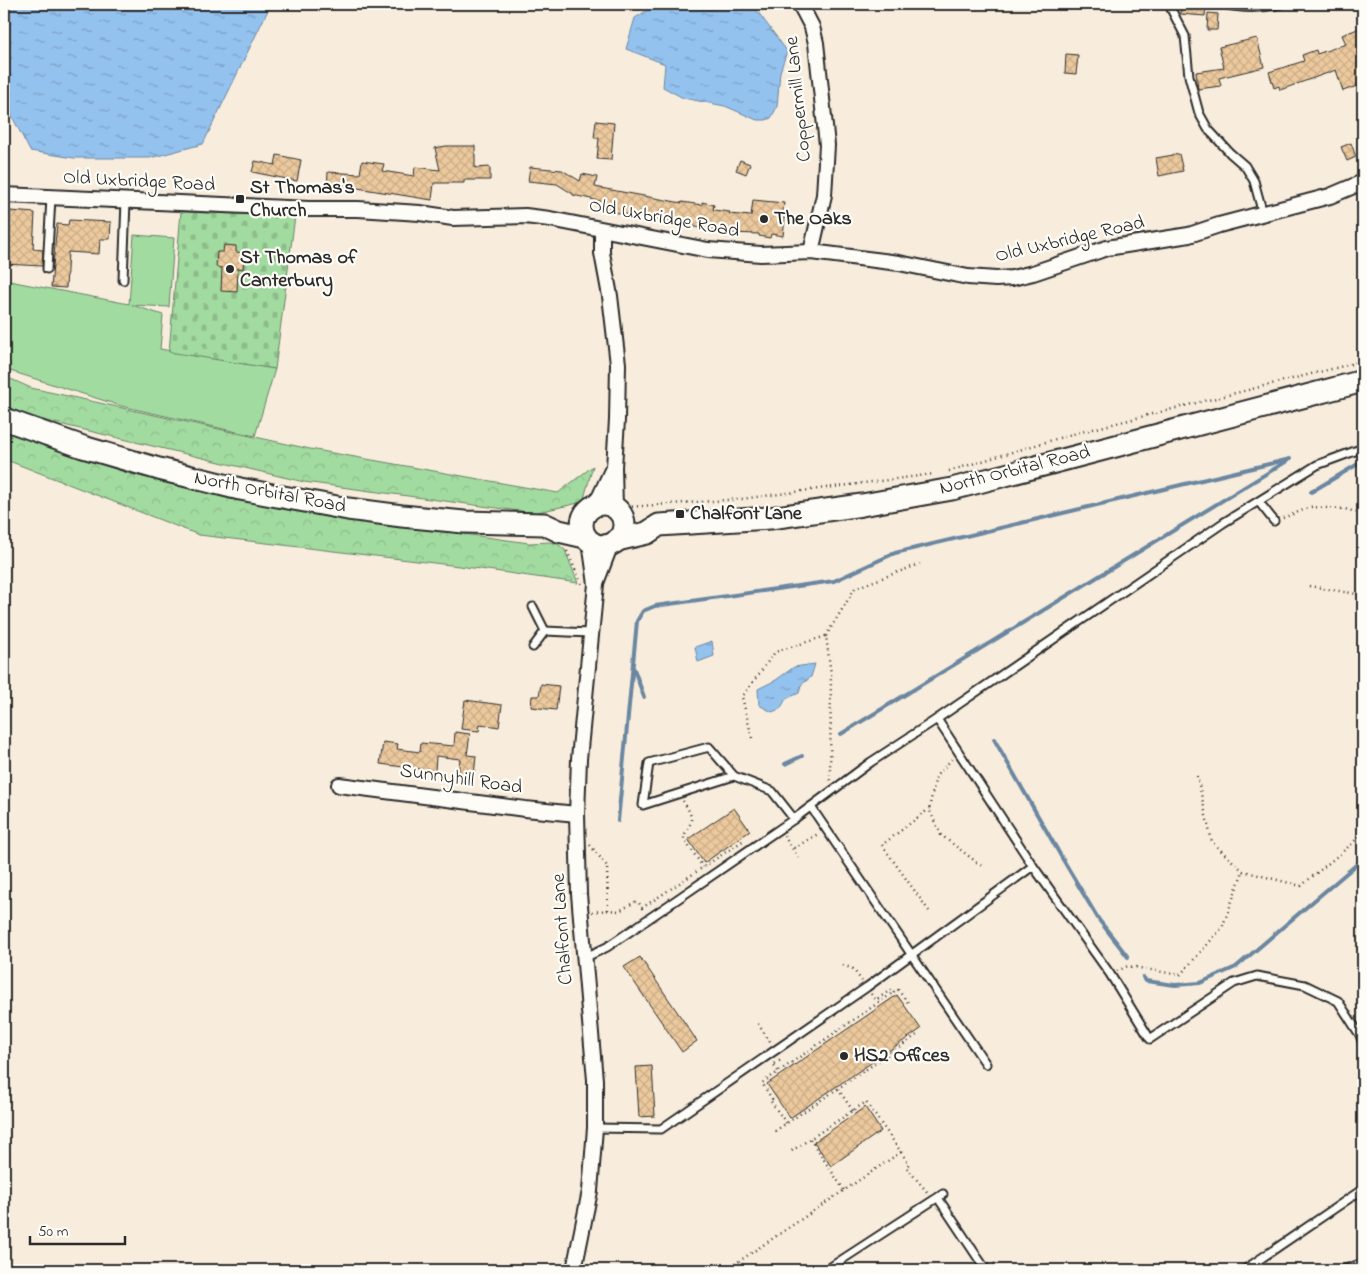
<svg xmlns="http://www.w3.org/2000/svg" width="1367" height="1274" font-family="'Indie Flower',sans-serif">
	<defs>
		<pattern id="forest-crowns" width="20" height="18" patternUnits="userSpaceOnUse" patternTransform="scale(1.25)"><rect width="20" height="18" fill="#a2dba0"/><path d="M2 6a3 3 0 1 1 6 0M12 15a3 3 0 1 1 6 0" fill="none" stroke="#8cbc8a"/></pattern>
		<pattern id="cemetery-stones" width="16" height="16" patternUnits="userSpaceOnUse" patternTransform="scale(1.25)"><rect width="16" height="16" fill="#a2dba0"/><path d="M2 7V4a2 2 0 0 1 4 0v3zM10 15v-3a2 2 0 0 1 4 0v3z" fill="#8cbc8a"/></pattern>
		<pattern id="water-ripples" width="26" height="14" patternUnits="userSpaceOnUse" patternTransform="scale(1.25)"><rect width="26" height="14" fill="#94c2ef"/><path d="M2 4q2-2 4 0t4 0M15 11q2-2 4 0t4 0" fill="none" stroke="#799ec2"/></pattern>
		<pattern id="building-cross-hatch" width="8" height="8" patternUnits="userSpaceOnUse" patternTransform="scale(1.25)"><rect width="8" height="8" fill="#ecc99d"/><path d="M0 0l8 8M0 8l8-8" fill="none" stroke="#cbad87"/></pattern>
	</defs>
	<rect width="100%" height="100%" fill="#f8eddc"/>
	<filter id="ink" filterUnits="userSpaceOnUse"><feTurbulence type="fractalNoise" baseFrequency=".02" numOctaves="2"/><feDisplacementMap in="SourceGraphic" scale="10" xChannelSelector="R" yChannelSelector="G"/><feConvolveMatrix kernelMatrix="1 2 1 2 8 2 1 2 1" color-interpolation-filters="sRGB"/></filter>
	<g filter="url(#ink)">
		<!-- grass -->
		<path fill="#a2dba0" stroke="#668366" d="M134 235 174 238 169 307 132 305 163 315 160 349 275 369 255 436 121 406 4 369V280L129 304Z"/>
		<!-- forest -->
		<g fill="url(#forest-crowns)" stroke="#668366">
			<path d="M4 376 31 388 310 449 558 493 593 466 583 502 534 513 304 482 30 417 4 405Z"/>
			<path d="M4 431 130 474 233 497 435 530 529 543 551 542 558 544 565 550 578 583 459 566 199 535 4 459Z"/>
		</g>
		<!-- cemetery -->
		<path fill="url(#cemetery-stones)" stroke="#668366" d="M181 212 295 216 275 369 169 352Z"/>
		<!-- water -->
		<g fill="url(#water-ripples)" stroke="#6a86a1">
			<path d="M4 4H271L203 144 150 158H74L30 151 4 101Z"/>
			<path d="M657 4H752L787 51 780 72 777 107 771 118 766 120H757L725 106 683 98 663 87 665 64 626 49 635 18Z"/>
			<path d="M712 641 714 656 698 662 695 647Z"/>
			<path d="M815 664 811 677 801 685 799 693 786 699 780 709 772 712 759 705 758 689 776 680 794 667Z"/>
		</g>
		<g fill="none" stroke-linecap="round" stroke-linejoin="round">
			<!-- stream -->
			<g stroke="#6a86a1" stroke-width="4">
				<path d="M1311 492 1363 461"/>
				<path d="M634 669 644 697"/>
				<path d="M841 734 1287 461"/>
				<path d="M994 739 1062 858 1099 920 1128 957"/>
				<path d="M785 764 802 756"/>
				<path d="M618 821 637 621 643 611 655 606 834 581 895 553 1290 459"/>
				<path d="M1143 977 1146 981 1175 985 1200 983 1236 967 1363 859"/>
			</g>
		</g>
		<!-- building -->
		<g fill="url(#building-cross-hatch)" stroke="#2b2b2b">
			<path d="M1181 4 1206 5 1205 16 1180 14Z"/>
			<path d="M1208 13 1218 14 1217 30H1207Z"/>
			<path d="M1363 27V84L1343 91 1336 70 1280 90 1279 86 1274 88 1269 72 1304 61 1302 55 1316 50 1317 54 1346 44 1342 35Z"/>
			<path d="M1257 38 1264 67 1219 78 1221 86 1198 89 1196 72 1224 68 1219 47Z"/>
			<path d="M1066 54 1078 55 1076 74 1065 73Z"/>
			<path d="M596 121 614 123 611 160 597 159 599 138H594Z"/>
			<path d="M1351 143 1356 157 1347 161 1341 147Z"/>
			<path d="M446 146H475V168L490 167V180H464V183H434L432 200 351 187V190L327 189 328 172 360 174 362 161 384 164 382 171 414 176 415 167 440 170 435 148Z"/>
			<path d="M1179 154 1183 171 1159 176 1156 158Z"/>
			<path d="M277 155 301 160 297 181 252 172 255 161 275 165Z"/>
			<path d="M740 160 750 164 746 174 736 170Z"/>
			<path d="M530 167 562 170 580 181 582 174 597 177 595 187 682 203V202L702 205V202L714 205 713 210 730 212 729 214 751 216 753 200 784 203 782 218H785L783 236 771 234 770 238 759 236V234L728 233 602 210 604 202 573 195V194L557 184 528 181Z"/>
			<path d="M10 211 35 213 33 249 43 250 42 266 4 264V227H9Z"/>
			<path d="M69 220 111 222 110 239H100L99 254 68 252 66 288 51 287 57 224 68 225Z"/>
			<path d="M224 245 236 246V252L244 253 243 269 238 268 237 292 221 291 222 268 216 267 217 252H223Z"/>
			<path d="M541 684 559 686 556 710 531 707 532 696H539Z"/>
			<path d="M465 700 502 705 499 727 480 724 479 731 461 729Z"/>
			<path d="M455 732 470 734 467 755 476 756 474 776 458 774 460 759 436 756 435 771 380 764 383 742 398 744 397 749 420 752 421 743 454 746Z"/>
			<path d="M734 808 750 831 704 863 688 839Z"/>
			<path d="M640 957 697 1041 682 1052 624 967Z"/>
			<path d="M897 995 921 1029 790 1118 767 1084Z"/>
			<path d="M652 1066 655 1116 639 1117 636 1067Z"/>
			<path d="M865 1107 881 1131 831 1166 814 1142Z"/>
		</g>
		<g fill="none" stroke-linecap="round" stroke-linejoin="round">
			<defs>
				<g id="lane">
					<path d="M1170 4 1171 9 1185 36 1189 76 1199 113 1208 129 1230 153 1245 166 1254 181 1263 214"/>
					<path d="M1222 4C1243 9 1261 9 1281 4"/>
					<path d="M47 269 51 198"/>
					<path d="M123 280 126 201"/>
					<path d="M1259 502 1274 521"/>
					<path d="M533 607 545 631"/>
					<path d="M545 631 590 633"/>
					<path d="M533 647 545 631"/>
					<path d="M937 719 1033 866 1110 974 1150 1039 1234 983 1257 976 1305 985 1338 1001 1360 1035 1363 1044"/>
					<path d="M734 776 709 747 649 763 643 805 734 776 772 791 794 819"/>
					<path d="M811 807 986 1064"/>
					<path d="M584 958 607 947 679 898 794 819 871 762 937 719 1223 523 1317 465 1363 448"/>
					<path d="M595 1128 661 1129 867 987 1033 866"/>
					<path d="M938 1198 986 1270"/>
					<path d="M826 1270 943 1194"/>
					<path d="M1244 1270 1363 1189"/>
					<path d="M1343 1270 1363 1263"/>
				</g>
				<g id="street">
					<path d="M800 4 812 27 816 43 827 145 824 195 811 252"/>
					<path d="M4 195 309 209H358L420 213 453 218 525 216 550 219 708 250 761 254 811 252 899 263 968 277 996 279 1012 278 1033 273 1107 248 1189 235 1219 225 1330 196 1363 182"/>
					<path d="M602 230V253L610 296 618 364 617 420 614 467 615 508"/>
					<path d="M592 507 600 496 612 470"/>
					<path d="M596 583 611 544"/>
					<path d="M339 785 525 809 577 814"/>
					<path d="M574 1270 590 1191 595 1128V1080L579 894 577 814 579 759 596 584 590 542"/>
				</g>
				<g id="primary">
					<path d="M4 419 83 447 159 469 240 489 348 509 402 516 464 522 544 524 559 531 585 537"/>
					<circle cx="603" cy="525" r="21"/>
					<path d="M617 540 647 533 659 525 770 518 862 505 952 489 1363 381"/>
				</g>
			</defs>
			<!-- lane casing -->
			<use href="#lane" stroke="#2b2b2b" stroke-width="11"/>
			<!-- street casing -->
			<use href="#street" stroke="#2b2b2b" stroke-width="18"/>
			<!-- primary casing -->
			<use href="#primary" stroke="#2b2b2b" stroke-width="25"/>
			<!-- path -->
			<g stroke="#2b2b2b" stroke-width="2.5" stroke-dasharray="1 4" stroke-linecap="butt">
				<path d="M949 471 1069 435 1363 361"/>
				<path d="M627 507 741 499 934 474"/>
				<path d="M1283 518 1311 507 1345 509 1363 514"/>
				<path d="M567 551 582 585"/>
				<path d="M1309 586 1363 595"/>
				<path d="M826 636 855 588 920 564"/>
				<path d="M752 738 742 697 775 652 826 636 831 674 830 781"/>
				<path d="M952 759 936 776 929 809 941 835 983 867"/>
				<path d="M1197 776 1212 842 1243 871 1301 886 1353 843 1363 830"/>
				<path d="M683 801C686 806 692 814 691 820 691 826 684 831 684 839L703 867"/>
				<path d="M784 836 798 857"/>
				<path d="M590 845 607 866 608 910 619 911 635 902 639 903 642 908 744 840"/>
				<path d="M794 848 818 834"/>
				<path d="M929 911 882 845 929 809"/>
				<path d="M592 912 608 910"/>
				<path d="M843 965 853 969 862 981"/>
				<path d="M1117 971 1128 966 1180 975 1222 928 1243 871"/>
				<path d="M871 994 876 1000 892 989 894 992 898 990 910 1005"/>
				<path d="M758 1024 771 1043"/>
				<path d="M778 1071 773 1065 781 1060 780 1059"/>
				<path d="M838 1089 853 1111"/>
				<path d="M786 1123 770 1100 772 1099 762 1083 894 992"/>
				<path d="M775 1131 917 1035"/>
				<path d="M810 1139 844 1190"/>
				<path d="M901 1152 909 1164 906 1167 928 1193"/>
				<path d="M994 1263 999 1270"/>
				<path d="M726 1270 901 1152 866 1102 790 1152"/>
			</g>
			<!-- lane -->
			<use href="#lane" stroke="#fdfcf7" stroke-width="7"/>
			<!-- street -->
			<use href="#street" stroke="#fdfcf7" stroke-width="14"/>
			<!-- primary -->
			<use href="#primary" stroke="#fdfcf7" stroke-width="21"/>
		</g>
	</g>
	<!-- markers -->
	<g fill="#2b2b2b" stroke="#fdfcf7" stroke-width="2">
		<rect x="235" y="194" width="10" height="10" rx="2.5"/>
		<circle cx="764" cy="219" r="5"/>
		<circle cx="230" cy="269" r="5"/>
		<rect x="675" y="509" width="10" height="10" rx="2.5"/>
		<circle cx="844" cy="1056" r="5"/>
	</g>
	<g text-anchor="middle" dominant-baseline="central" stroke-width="4.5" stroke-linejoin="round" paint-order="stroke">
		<!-- street labels -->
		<g font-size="20" fill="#2b2b2b" stroke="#fdfcf7">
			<text transform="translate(799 99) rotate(-96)">Coppermill Lane</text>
			<text transform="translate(139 182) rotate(3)">Old Uxbridge Road</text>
			<text transform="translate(664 219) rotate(10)">Old Uxbridge Road</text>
			<text transform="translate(1070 240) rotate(-13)">Old Uxbridge Road</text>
			<text transform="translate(1015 471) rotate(-14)">North Orbital Road</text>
			<text transform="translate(270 493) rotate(11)">North Orbital Road</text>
			<text transform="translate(461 780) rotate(8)">Sunnyhill Road</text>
			<text transform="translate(563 929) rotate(-94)">Chalfont Lane</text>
		</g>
		<!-- poi labels -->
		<g font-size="20" font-weight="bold" fill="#2b2b2b" stroke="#fdfcf7" text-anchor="start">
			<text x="250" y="188">St Thomas's<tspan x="250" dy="23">Church</tspan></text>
			<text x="774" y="219">The Oaks</text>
			<text x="240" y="258">St Thomas of<tspan x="240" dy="23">Canterbury</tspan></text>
			<text x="690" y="514">Chalfont Lane</text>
			<text x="854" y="1056">HS2 Offices</text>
		</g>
	</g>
	<!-- margin -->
	<rect width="1367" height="1274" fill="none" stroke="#fdfcf7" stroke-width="20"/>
	<rect x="10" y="10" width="1347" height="1254" fill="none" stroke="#2b2b2b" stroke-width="2" filter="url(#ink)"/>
	<!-- scale -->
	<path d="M30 1236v8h95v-8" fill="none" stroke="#2b2b2b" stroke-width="2.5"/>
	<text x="38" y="1236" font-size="15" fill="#2b2b2b" stroke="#fdfcf7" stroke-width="4" paint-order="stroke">50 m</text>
</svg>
